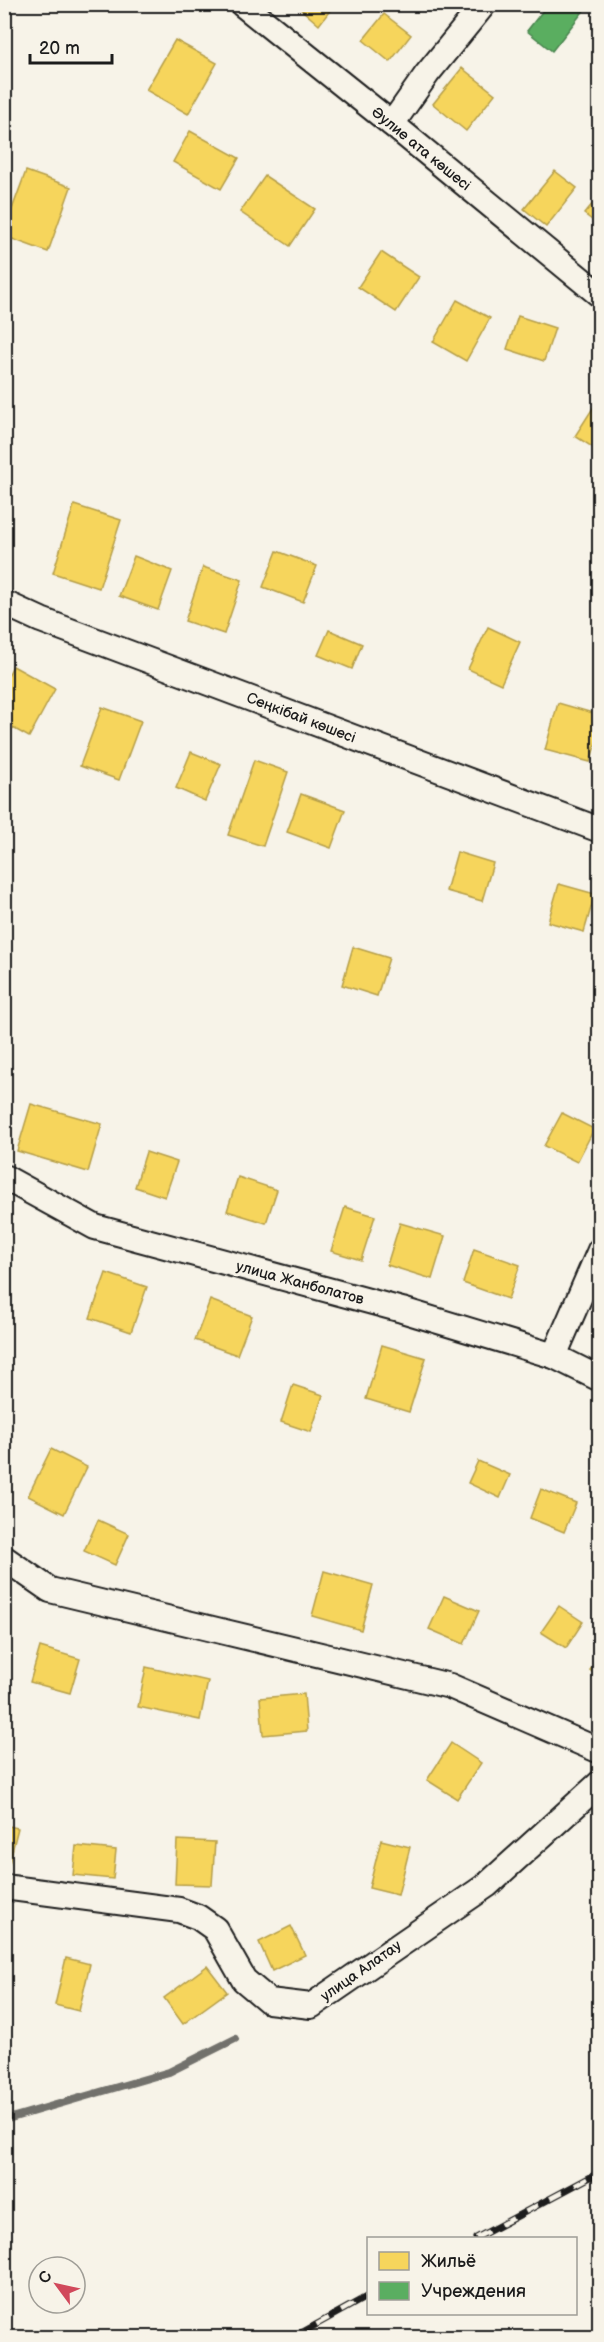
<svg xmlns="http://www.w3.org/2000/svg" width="604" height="2342" font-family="'Balsamiq Sans',sans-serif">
	<rect width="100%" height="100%" fill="#f7f3e8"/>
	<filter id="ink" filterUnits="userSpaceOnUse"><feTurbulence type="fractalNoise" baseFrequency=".0167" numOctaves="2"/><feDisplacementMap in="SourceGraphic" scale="12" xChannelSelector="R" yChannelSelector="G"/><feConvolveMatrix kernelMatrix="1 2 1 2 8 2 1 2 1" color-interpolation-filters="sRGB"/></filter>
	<g filter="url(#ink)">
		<!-- homes -->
		<g fill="#f6d55c" stroke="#b59e49" stroke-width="1.5">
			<path d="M295 4H335L319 25Z"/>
			<path d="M384 14 411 35 390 62 363 40Z"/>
			<path d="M175 40 217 63 188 114 146 90Z"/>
			<path d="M462 68 495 94 466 131 433 104Z"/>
			<path d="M190 131 239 158 221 189 173 162Z"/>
			<path d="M26 171 71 187 48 252 4 236V231Z"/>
			<path d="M555 171 577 188 546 227 524 209Z"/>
			<path d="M265 176 315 209 290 246 240 212Z"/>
			<path d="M600 195V226L584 214Z"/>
			<path d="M381 252 419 277 396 312 358 287Z"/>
			<path d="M457 300 490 318 466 361 433 342Z"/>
			<path d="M518 316 555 328 544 361 507 349Z"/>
			<path d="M600 397V452L575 436Z"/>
			<path d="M74 505 121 520 99 588 53 573Z"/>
			<path d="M277 551 317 566 303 602 263 587Z"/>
			<path d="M134 556 172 571 158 610 119 596Z"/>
			<path d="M203 567 242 580 224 634 185 621Z"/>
			<path d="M488 627 520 642 501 684 468 669Z"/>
			<path d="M329 630 362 644 352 669 318 655Z"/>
			<path d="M13 666 55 689 29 737 4 723V683Z"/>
			<path d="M558 703 600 715V730L590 762 545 750Z"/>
			<path d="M102 707 141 721 119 780 80 766Z"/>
			<path d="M191 752 221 764 205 801 176 788Z"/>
			<path d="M254 760 288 772 263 846 228 835Z"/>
			<path d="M301 794 345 810 331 848 287 832Z"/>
			<path d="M457 852 493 863 482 901 446 891Z"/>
			<path d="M559 884 595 894 584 932 548 922Z"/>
			<path d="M353 947 389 958 377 996 342 985Z"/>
			<path d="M31 1104 102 1124 88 1172 17 1151Z"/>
			<path d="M562 1113 594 1129 577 1162 544 1146Z"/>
			<path d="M146 1152 177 1162 165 1197 135 1187Z"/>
			<path d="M238 1177 277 1190 266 1223 227 1211Z"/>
			<path d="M345 1207 375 1216 361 1260 331 1251Z"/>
			<path d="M400 1223 445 1236 432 1279 387 1265Z"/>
			<path d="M474 1249 520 1265 508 1299 463 1283Z"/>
			<path d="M106 1273 147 1287 131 1332 90 1318Z"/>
			<path d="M210 1300 252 1316 237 1355 195 1340Z"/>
			<path d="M382 1345 426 1358 409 1412 366 1399Z"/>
			<path d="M293 1385 323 1395 311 1432 281 1422Z"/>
			<path d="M51 1449 87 1467 64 1514 28 1496Z"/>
			<path d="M478 1461 510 1475 500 1498 468 1483Z"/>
			<path d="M541 1489 576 1503 564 1532 530 1518Z"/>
			<path d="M98 1520 129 1534 115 1565 84 1551Z"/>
			<path d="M324 1571 373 1585 361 1630 312 1616Z"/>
			<path d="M444 1596 479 1611 464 1644 429 1629Z"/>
			<path d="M559 1606 583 1622 566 1648 541 1632Z"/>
			<path d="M40 1647 80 1659 70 1693 30 1682Z"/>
			<path d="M600 1657V1678L590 1670Z"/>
			<path d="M146 1667 208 1681 200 1720 138 1707Z"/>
			<path d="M304 1694 307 1731 263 1735 260 1698Z"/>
			<path d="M451 1743 481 1763 457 1799 427 1780Z"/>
			<path d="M4 1825 18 1828 8 1867 4 1866Z"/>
			<path d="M177 1840 215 1842 212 1885 175 1884Z"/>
			<path d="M381 1840 410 1847 398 1895 369 1888Z"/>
			<path d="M76 1846 116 1850 113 1879 73 1875Z"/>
			<path d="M291 1926 305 1955 272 1971 259 1942Z"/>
			<path d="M66 1958 90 1964 79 2011 55 2005Z"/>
			<path d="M207 1966 227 1992 183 2024 164 1998Z"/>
		</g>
		<!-- public -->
		<path fill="#5aae61" stroke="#47824c" stroke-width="1.5" d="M548 4H589L552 51 527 31Z"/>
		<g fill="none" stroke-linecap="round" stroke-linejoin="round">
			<!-- stream -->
			<path stroke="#72716c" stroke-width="8" d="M4 2120 169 2072 235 2039"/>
			<defs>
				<g id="minor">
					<path d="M242 4 392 124 600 295"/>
					<path d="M392 124 427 74 484 4"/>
					<path d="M4 603 41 620 600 830"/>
					<path d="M4 1177 95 1227 402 1310 554 1356 600 1379"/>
					<path d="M554 1356 600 1250"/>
					<path d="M4 1558 50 1590 450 1686 600 1751"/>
					<path d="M4 1887 179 1910 198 1917 215 1929 244 1980 269 2001 311 2006 487 1885 600 1783"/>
				</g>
			</defs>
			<!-- minor casing -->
			<use href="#minor" stroke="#1c1c1c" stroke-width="28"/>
			<!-- minor -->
			<use href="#minor" stroke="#f7f3e8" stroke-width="24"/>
			<defs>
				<g id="rail">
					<path d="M476 2238 600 2172"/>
					<path d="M292 2338 368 2296"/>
				</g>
			</defs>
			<!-- rail casing -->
			<use href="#rail" stroke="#1c1c1c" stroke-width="7"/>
			<!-- rail -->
			<use href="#rail" stroke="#f7f3e8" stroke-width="4.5" stroke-dasharray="14" stroke-linecap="butt"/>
		</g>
	</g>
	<g text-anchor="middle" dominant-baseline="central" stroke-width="6" stroke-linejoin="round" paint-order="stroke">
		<!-- street labels -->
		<g font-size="15" fill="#1c1c1c" stroke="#f7f3e8">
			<text transform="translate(421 149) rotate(39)">Әулие ата көшесі</text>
			<text transform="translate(301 718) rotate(21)">Сеңкібай көшесі</text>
			<text transform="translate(300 1283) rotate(15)">улица Жанболатов</text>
			<text transform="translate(361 1971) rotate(-35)">улица Алатау</text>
		</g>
	</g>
	<!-- margin -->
	<rect width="604" height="2342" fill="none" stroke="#f7f3e8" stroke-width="24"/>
	<rect x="12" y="12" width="580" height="2318" fill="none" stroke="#1c1c1c" stroke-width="2" filter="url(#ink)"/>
	<!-- legend -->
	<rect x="367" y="2237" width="210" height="78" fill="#f7f3e8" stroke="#9f9d96" stroke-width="1.5"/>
	<rect x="379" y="2252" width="30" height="18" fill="#f6d55c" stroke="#9f9d96" stroke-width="1.5"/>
	<text x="421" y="2267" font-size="18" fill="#1c1c1c">Жильё</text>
	<rect x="379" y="2282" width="30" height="18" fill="#5aae61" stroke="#9f9d96" stroke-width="1.5"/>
	<text x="421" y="2297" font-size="18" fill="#1c1c1c">Учреждения</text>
	<!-- north arrow -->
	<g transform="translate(57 2285) rotate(303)"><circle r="28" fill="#f7f3e8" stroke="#9f9d96" stroke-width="1.5"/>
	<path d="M0-4.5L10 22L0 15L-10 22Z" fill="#d1495b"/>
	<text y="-9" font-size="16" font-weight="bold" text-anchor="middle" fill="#1c1c1c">С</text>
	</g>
	<!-- scale -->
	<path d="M30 54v9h82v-9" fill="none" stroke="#1c1c1c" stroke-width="3"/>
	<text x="39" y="54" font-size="18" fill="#1c1c1c" stroke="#f7f3e8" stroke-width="4.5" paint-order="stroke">20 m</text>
</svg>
